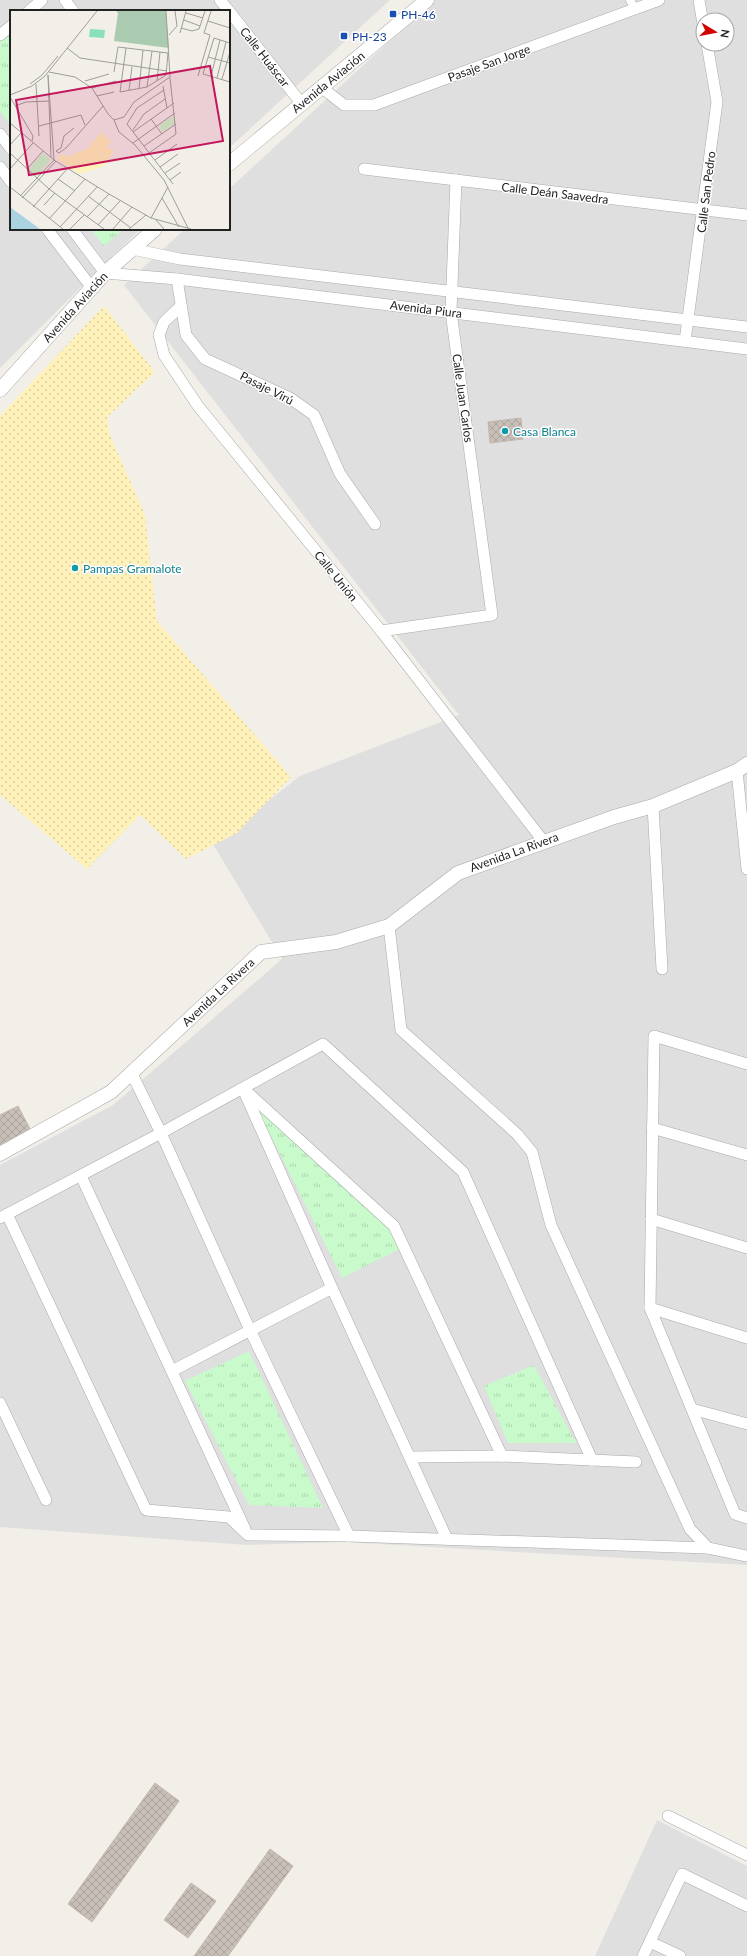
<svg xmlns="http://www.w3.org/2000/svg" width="747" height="1956" font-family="Lato,sans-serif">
	<defs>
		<pattern id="sand-dots" width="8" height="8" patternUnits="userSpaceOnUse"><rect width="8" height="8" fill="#fff1ba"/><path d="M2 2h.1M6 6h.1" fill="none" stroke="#dacea0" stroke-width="1.8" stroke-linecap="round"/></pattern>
		<pattern id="park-tufts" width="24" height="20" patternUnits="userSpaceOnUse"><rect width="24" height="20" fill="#c8facc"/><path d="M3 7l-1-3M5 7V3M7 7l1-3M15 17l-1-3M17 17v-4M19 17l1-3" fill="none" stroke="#acd6af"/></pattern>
		<pattern id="building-cross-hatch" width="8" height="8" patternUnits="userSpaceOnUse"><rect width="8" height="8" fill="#c7bfb8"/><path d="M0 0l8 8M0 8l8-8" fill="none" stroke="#aba49e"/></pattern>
	</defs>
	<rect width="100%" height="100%" fill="#f2efe9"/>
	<!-- residential -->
	<g fill="#e0dfdf" fill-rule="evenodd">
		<path d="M0 0H390L229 148V11H11V229H141L104 264 0 368Z"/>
		<path d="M434 0H747V1565L343 1542 247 1545 0 1527V1165L113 1105 282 959 213 844 300 776 459 715 124 285 185 229H229V189ZM703 20H727V44H703Z"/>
		<path d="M657 1820 747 1866V1956H595Z"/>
	</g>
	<!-- sand -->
	<path fill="url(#sand-dots)" d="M104 306 155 372 107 417 110 435 145 515 157 621 291 777 237 833 186 859 140 815 87 869 0 795V416Z"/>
	<!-- park -->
	<g fill="url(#park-tufts)">
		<path d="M11 34V126L0 111V42Z"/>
		<path d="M91 229H124L104 246Z"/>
		<path d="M256 1106 392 1230 400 1249 342 1278Z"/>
		<path d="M249 1351 323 1508 249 1505 185 1381Z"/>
		<path d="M534 1365 576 1443H508L484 1386Z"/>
	</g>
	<!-- building -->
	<g fill="url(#building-cross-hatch)" stroke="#c4b6ab">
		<path d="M521 418 523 439 490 443 488 422Z"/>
		<path d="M18 1106 30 1129 0 1145V1115Z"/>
		<path d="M155 1783 179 1801 92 1922 68 1904Z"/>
		<path d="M270 1849 293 1866 228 1956H194Z"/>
		<path d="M191 1883 216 1901 188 1938 164 1920Z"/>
	</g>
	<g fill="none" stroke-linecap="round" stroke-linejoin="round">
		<defs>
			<path id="pedestrian" d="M630 0 635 9"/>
			<g id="minor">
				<path d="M65 0 73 11"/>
				<path d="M220 0 229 11"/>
				<path d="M699 0 703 24"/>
				<path d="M29 11 42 0"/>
				<path d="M229 11 301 103"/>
				<path d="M0 35 11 26"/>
				<path d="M321 87 344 105H374L659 0"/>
				<path d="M0 134 11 149"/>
				<path d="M0 167 11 182"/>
				<path d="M364 169 747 215"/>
				<path d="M47 229 92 288"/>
				<path d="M72 229 105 273 177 279 747 349"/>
				<path d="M132 249 180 259 747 327"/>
				<path d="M177 279 186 335 205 359 290 398 314 415 340 474 375 524"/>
				<path d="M181 306 164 322 159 335 164 355 198 406 381 631 544 842"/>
				<path d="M685 341 717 102 707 44"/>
				<path d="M381 631 492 615 451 312 456 180"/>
				<path d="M737 771 747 869"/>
				<path d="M653 806 662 969"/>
				<path d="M389 926 401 1030 517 1134 532 1152 551 1225 690 1529 708 1548 747 1556"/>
				<path d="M747 1064 654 1036 650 1308 735 1514 747 1518"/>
				<path d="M131 1072 161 1133 250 1330 349 1536"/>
				<path d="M243 1089 332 1288 447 1539"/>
				<path d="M247 1092 394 1226 502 1456"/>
				<path d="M652 1128 747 1155"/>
				<path d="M81 1176 245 1529"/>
				<path d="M7 1214 146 1510 229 1517 248 1535 349 1536 708 1548"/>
				<path d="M0 1218 161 1133 323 1044 463 1172 592 1460"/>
				<path d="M651 1219 747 1248"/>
				<path d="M650 1308 747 1338"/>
				<path d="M172 1371 332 1288"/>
				<path d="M0 1403 46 1500"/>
				<path d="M692 1409 747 1424"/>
				<path d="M410 1457 502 1456 636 1462"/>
				<path d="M668 1816 747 1855"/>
				<path d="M650 1942 680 1956"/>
				<path d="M643 1956 682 1874 747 1906"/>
			</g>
			<g id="tertiary">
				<path d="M229 164 427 0"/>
				<path d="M0 390 105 273 155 229"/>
				<path d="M0 1154 111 1092 261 952 336 942 389 926 458 873 614 817 653 806 737 771 747 764"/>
			</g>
		</defs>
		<!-- pedestrian casing -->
		<use href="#pedestrian" stroke="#a9a9a9" stroke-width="9"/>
		<!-- minor casing -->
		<use href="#minor" stroke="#a9a9a9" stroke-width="12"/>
		<!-- tertiary casing -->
		<use href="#tertiary" stroke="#a9a9a9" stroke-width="15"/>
		<!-- pedestrian -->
		<use href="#pedestrian" stroke="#fff" stroke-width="8"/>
		<!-- minor -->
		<use href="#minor" stroke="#fff" stroke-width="11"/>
		<!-- tertiary -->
		<use href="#tertiary" stroke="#fff" stroke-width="14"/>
	</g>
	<!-- markers -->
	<g fill="#1a4fb4" stroke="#fff" stroke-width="1.5">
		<rect x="389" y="10" width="8" height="8" rx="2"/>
		<rect x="340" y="32" width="8" height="8" rx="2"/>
	</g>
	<g fill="#0f9aa8" stroke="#fff" stroke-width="1.5">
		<circle cx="505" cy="431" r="4"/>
		<circle cx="75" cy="568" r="4"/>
	</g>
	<g text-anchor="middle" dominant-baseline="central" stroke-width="3" stroke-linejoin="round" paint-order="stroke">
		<!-- transit labels -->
		<g font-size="12" fill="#164399" stroke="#fff" text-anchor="start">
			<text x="401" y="14">PH-46</text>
			<text x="352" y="36">PH-23</text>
		</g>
		<!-- street labels -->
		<g font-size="12" fill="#222" stroke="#fff">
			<text transform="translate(265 57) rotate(52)">Calle Huáscar</text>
			<text transform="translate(489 63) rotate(-20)">Pasaje San Jorge</text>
			<text transform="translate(328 82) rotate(-39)">Avenida Aviación</text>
			<text transform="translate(706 192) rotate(-83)">Calle San Pedro</text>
			<text transform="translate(555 193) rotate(7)">Calle Deán Saavedra</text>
			<text transform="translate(75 307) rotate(-48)">Avenida Aviación</text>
			<text transform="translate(426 309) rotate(7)">Avenida Piura</text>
			<text transform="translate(267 388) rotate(27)">Pasaje Virú</text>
			<text transform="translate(463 398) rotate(82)">Calle Juan Carlos</text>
			<text transform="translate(336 576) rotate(51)">Calle Unión</text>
			<text transform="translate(514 852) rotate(-20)">Avenida La Rivera</text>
			<text transform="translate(218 992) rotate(-43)">Avenida La Rivera</text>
		</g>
		<!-- culture labels -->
		<g font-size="12" fill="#0d838f" stroke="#fff" text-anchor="start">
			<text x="513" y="431">Casa Blanca</text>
			<text x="83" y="568">Pampas Gramalote</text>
		</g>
	</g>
	<!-- overview -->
	<g transform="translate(10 10)">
		<rect width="220" height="220" fill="#f2efe9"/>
		<path d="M91 122 101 131 97 137 104 141 94 156 69 164 47 149 53 143 58 147 78 138Z" fill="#fff1ba"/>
		<path d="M106 1H156L159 38 104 31 108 3Z" fill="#aacbaf"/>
		<path d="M163 106 164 114 153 122 149 116ZM33 143 41 150 26 167 18 160Z" fill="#c8facc"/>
		<path d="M80 19 95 20 94 28 79 27Z" fill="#88e0be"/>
		<path d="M0 197 30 219H0Z" fill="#aad3df"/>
		<path fill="none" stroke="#9f9d99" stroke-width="1" d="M176 3 193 8M174 10 190 16M198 11 220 18M171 18 182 21 189 19 195 1M170 23 176 1M159 25 167 16 165 1M220 33 204 28 193 64 220 72M57 38 70 48 157 61M198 47 220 53M39 62 65 67 82 78 98 104 104 110 109 122 125 135 154 170 178 218M104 62 108 37 158 43 156 65 137 77 110 82 116 38M38 65 44 150M38 65 41 147M188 66 200 25 194 23 201 1M201 66 210 30M207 68 216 32M212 69 220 42M75 71 99 64M147 71 150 42M20 74 32 65 48 46M26 74 29 126M153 76 157 98M137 77 142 41M82 78 106 71M129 79 133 40M119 80 122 57M154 80 127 98 117 114 163 174M0 85 22 76 35 66 87 1M87 86 104 82M0 87 23 126 22 131M5 96 16 92 39 91M141 109 152 124M104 110 114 107 124 92 160 67 156 1M0 113 44 150 99 184 141 208 181 219M29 116 71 105 75 115M123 120 134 104 155 89M123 122 164 93M123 133 165 103M0 135 11 123M134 136 166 114M46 141 49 143 56 138 93 96M46 141 51 138 54 126 64 118M0 143 39 179 94 219M139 143 166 124 160 68M145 150 167 134M150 157 168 144M0 159 23 133M17 159 33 141M155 163 170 153M48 169 65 181M160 170 171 162M0 177 53 219M10 186 44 150M78 186 121 218M12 188 46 151M152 188 169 217M34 195 45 183M23 197 58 158M77 207 99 184M141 208 158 177M39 209 75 169M146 210 154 219M88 215 110 191M50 217 87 177M60 219 74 205M103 219 122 197M119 219 136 205"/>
		<path fill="#c2185b" fill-opacity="0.15" stroke="#c2185b" stroke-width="2" d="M200 56 213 131 19 165 6 90Z"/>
		<rect width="220" height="220" fill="none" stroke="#222" stroke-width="2"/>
	</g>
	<!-- north arrow -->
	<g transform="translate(715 32) rotate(100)"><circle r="19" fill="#ffffff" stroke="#a7a7a7"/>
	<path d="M0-3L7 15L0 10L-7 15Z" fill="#d40000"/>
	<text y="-6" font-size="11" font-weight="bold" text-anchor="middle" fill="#222222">N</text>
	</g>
</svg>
